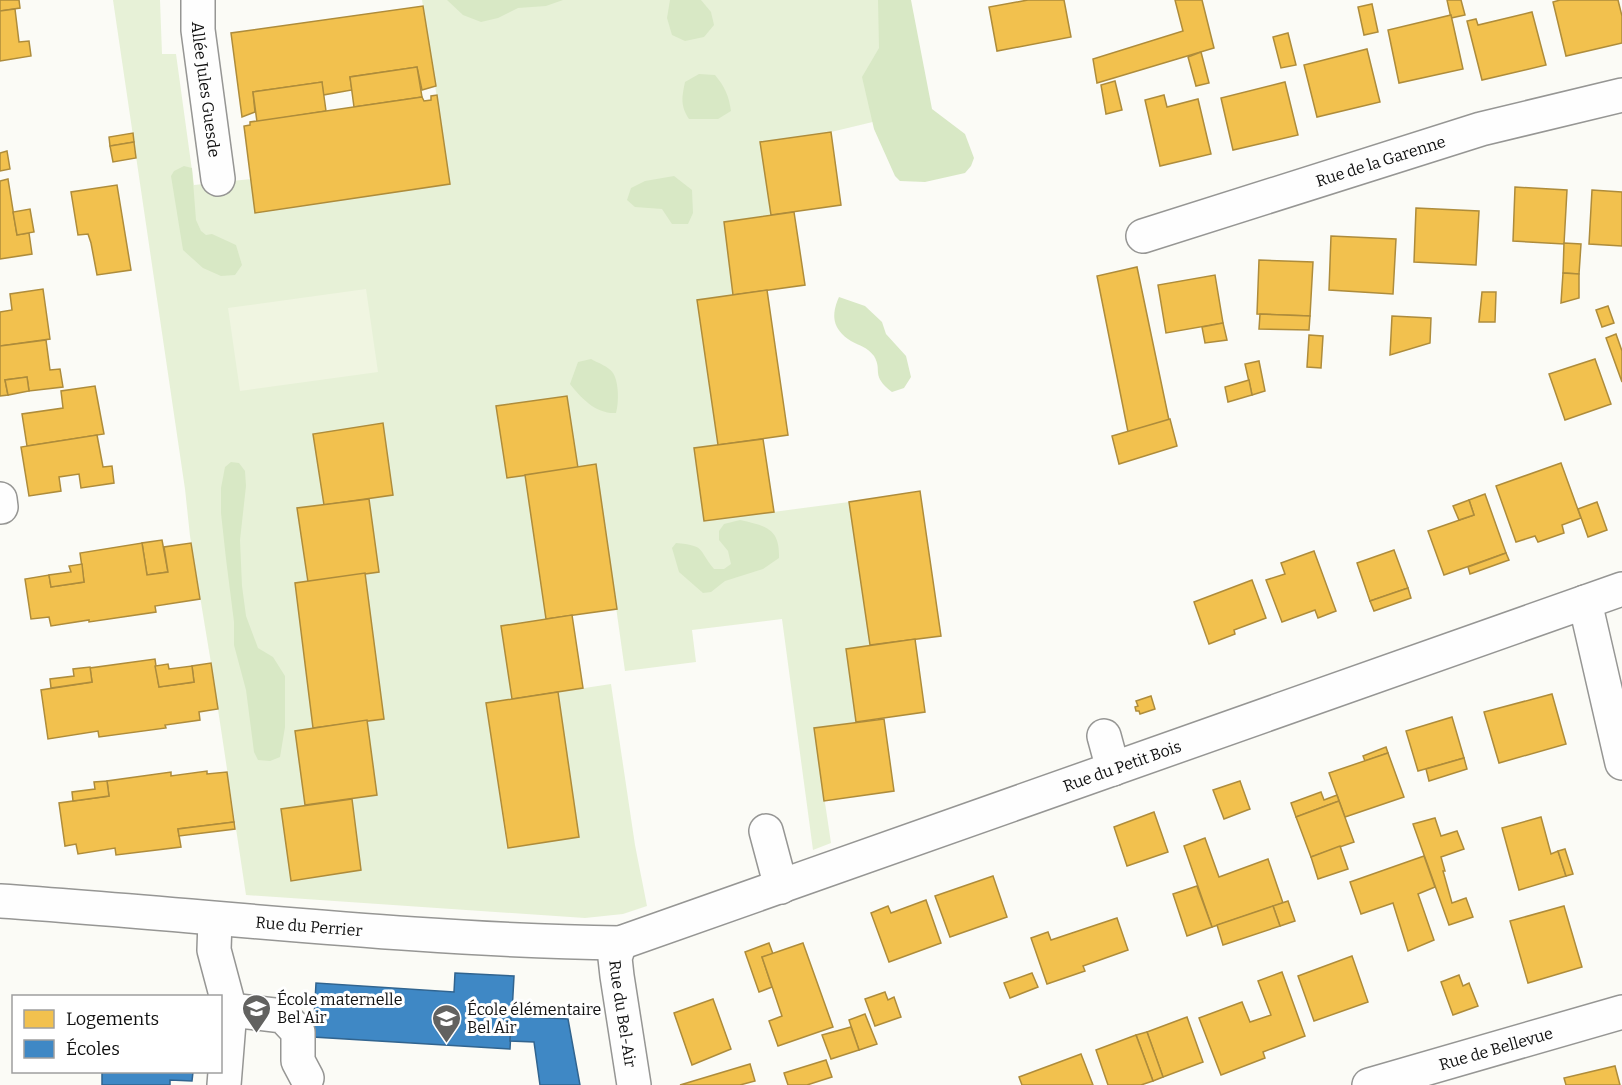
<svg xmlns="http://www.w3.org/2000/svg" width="1622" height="1085" font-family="Bitter,serif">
	<rect width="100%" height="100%" fill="#fbfbf6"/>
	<!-- green -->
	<path fill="#e7f1d7" d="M113 0H160L162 54H176L194 185 251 179 256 212 450 184 422 0H911L881 120 831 132 761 143 771 215 724 222 733 295 697 300 718 445 694 449 704 521 849 502 870 645 846 649 856 722 814 729 831 843 813 850 782 619 692 630 696 662 625 671 596 465 578 468 566 396 496 406 507 478 525 475 546 619 502 626 512 699 486 703 507 848 579 837 558 692 611 684 635 845 647 906 623 914 585 918 246 895 211 663 190 536 185 489Z"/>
	<!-- forest -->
	<g fill="#d8e8c5">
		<path d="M447 0H563L546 6 518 8 498 18 481 22 463 15Z"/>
		<path d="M670 0H701L711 12 714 25 704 37 685 41 672 35 667 18Z"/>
		<path d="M878 0H911L932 109 965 134 974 158 971 166 965 173 925 182 900 181 895 176 874 129 862 77 879 48Z"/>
		<path d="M699 74 715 75C725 87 729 96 731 111L718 119H689C680 105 682 97 685 82Z"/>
		<path d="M184 166 192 168 196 220 201 231 206 235 212 234 236 245 242 265 235 275 221 276 203 268 183 250 171 176 174 171Z"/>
		<path d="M674 176 692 190 693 213 688 224H672L662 209 635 207 627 200 631 188 645 181Z"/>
		<path d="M839 297 865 306 882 322 886 334 906 356 911 377 904 388 892 392C870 375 883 371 874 356 867 347 860 346 851 341 832 329 831 315 839 297Z"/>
		<path d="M591 359C598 363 608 366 613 373 619 382 619 403 616 413 596 414 582 399 570 384L578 362Z"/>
		<path d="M231 462 239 463 245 471 246 486 240 540 242 586 246 616 258 648 273 657 285 676V727L280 757 270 761 258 760 254 752 246 690 234 645V622L226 559 221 513V488L225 467Z"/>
		<path d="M740 520C766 526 780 528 779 558L763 569 725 581 711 592 703 593 679 572 672 548 676 543C706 546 697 548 714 569H724L731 564 728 551 719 540V531L724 524Z"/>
	</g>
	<!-- pitch -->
	<path fill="#f0f5e1" d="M366 289 378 372 240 391 228 308Z"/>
	<!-- homes -->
	<g fill="#f2c14e" stroke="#ae8c3b" stroke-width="1.5">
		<path d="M0 0H19L20 8 0 11Z"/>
		<path d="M1028 0H1064L1071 37 997 51 989 7Z"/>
		<path d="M1175 0H1202L1214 48 1097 83 1093 59 1183 31Z"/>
		<path d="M1447 0H1461L1465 15 1451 18Z"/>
		<path d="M1560 0H1618L1622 16V43L1566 56 1553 2Z"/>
		<path d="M1372 4 1378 32 1364 35 1358 7Z"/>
		<path d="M423 6 436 86 422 90 417 67 350 77 352 90 323 95 322 82 253 92 255 112 242 117 231 33Z"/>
		<path d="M15 9 19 42 29 41 31 56 0 61V11Z"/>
		<path d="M1532 12 1546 65 1482 80 1467 21 1476 19 1478 25Z"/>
		<path d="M1451 15 1463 69 1399 83 1388 30Z"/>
		<path d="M1288 33 1296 65 1281 68 1273 37Z"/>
		<path d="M1367 49 1380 102 1317 117 1304 65Z"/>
		<path d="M1201 52 1209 83 1196 86 1188 57Z"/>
		<path d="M417 67 422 97 354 107 350 77Z"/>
		<path d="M1115 81 1122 110 1106 114 1101 85Z"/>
		<path d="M322 82 326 111 257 122 253 92Z"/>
		<path d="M1285 82 1298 135 1233 150 1221 98Z"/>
		<path d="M437 95 450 184 255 213 244 126 250 125V122L422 97 424 101 431 100V96Z"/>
		<path d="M1164 95 1167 107 1198 99 1211 154 1160 166 1145 100Z"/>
		<path d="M831 132 841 205 771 215 760 142Z"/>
		<path d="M133 133 134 142 110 146 109 137Z"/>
		<path d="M134 142 136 158 113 162 110 146Z"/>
		<path d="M7 151 10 169 0 171V153Z"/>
		<path d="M8 179 17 235 29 233 32 254 0 259V181Z"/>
		<path d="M117 185 131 270 97 275 91 243 88 234 78 235 71 192Z"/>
		<path d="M1515 187 1567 190 1564 244 1513 241Z"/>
		<path d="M1592 190 1622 192V246L1589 244Z"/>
		<path d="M1416 208 1479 211 1476 265 1414 262Z"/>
		<path d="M30 209 34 232 17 235 13 212Z"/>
		<path d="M794 212 805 285 733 295 724 222Z"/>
		<path d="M1331 236 1396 239 1393 294 1329 290Z"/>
		<path d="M1564 243 1581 244 1579 274 1563 273Z"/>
		<path d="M1259 260 1313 262 1310 316 1257 314Z"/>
		<path d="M1137 267 1169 420 1128 432 1097 276Z"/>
		<path d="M1563 273 1579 274V298L1561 303Z"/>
		<path d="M1215 275 1223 323 1166 333 1158 285Z"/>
		<path d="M43 289 50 339 0 346V312L12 310 10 294Z"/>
		<path d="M767 290 788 435 718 445 697 300Z"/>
		<path d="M1482 292H1496L1495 322H1479Z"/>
		<path d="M1608 306 1614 323 1602 327 1596 310Z"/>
		<path d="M1260 314 1310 316 1309 330 1259 329Z"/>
		<path d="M1392 316 1431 318 1430 343 1390 355Z"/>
		<path d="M1223 323 1227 340 1205 343 1202 327Z"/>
		<path d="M1616 334 1622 351V382L1606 338Z"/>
		<path d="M1309 335 1323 336 1321 368 1307 367Z"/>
		<path d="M46 340 50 370 60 369 63 387 29 391 27 377 5 380 8 395 0 396V346Z"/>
		<path d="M1595 359 1611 404 1565 420 1549 374Z"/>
		<path d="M1259 361 1265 391 1252 395 1245 364Z"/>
		<path d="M27 377 29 391 8 395 5 380Z"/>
		<path d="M1249 380 1252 395 1228 402 1225 387Z"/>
		<path d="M95 386 104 434 27 446 22 414 63 408 61 391Z"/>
		<path d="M567 396 578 468 507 478 496 406Z"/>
		<path d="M1170 419 1177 446 1119 464 1112 436Z"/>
		<path d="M383 423 393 495 324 505 313 434Z"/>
		<path d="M97 435 103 467 112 466 114 483 81 488 79 474 59 477 61 491 29 496 21 447Z"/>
		<path d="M763 439 774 512 704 521 694 448Z"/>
		<path d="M1561 463 1581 518 1562 525 1564 533 1538 542 1535 536 1516 542 1496 486Z"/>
		<path d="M596 464 617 609 546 619 525 475Z"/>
		<path d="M920 491 941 636 870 645 849 502Z"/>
		<path d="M1485 494 1506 553 1444 575 1428 531 1474 515 1469 500Z"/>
		<path d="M369 499 379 572 308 582 297 508Z"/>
		<path d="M1469 500 1474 515 1459 520 1453 506Z"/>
		<path d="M1597 502 1607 530 1588 537 1578 509Z"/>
		<path d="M162 540 168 572 147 575 142 543Z"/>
		<path d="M142 543 147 575 168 572 164 547 191 543 200 599 155 606 156 612 89 622V620L51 626 49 617 31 619 25 579 49 575 51 587 84 582 80 553Z"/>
		<path d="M1394 550 1408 588 1370 601 1357 563Z"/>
		<path d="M1314 551 1336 611 1318 618 1315 610 1282 622 1266 580 1285 574 1281 563Z"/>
		<path d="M1506 553 1509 560 1470 574 1468 567Z"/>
		<path d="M82 564 84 582 51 587 49 575 71 572 69 566Z"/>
		<path d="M365 573 384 719 313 728 295 583Z"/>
		<path d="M1252 580 1266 618 1234 630 1235 634 1209 644 1194 602Z"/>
		<path d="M1408 588 1411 598 1374 611 1370 601Z"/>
		<path d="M572 615 583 688 512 699 501 626Z"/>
		<path d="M915 639 925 712 856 722 846 649Z"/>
		<path d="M155 659 159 687 194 682 192 666 211 663 218 709 199 712 200 720 165 725 166 728 99 737 98 731 48 739 41 690 92 682 90 668Z"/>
		<path d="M168 664 169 669 192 666 194 682 159 687 155 666Z"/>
		<path d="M90 667 92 682 51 688 50 679 74 676 73 669Z"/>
		<path d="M558 692 579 837 508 848 486 703Z"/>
		<path d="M1552 694 1566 744 1499 763 1484 712Z"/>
		<path d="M1151 696 1155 709 1140 714 1139 711H1136L1135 707 1138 706 1136 701Z"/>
		<path d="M1452 717 1464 758 1418 771 1406 731Z"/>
		<path d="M884 719 894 791 824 801 814 728Z"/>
		<path d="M367 720 377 795 305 805 295 731Z"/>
		<path d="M1386 747 1388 753 1365 761 1363 756Z"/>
		<path d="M1388 753 1404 797 1345 817 1329 773Z"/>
		<path d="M1464 758 1467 769 1429 781 1426 769Z"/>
		<path d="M207 771V774L227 772 234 822 178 829 181 847 116 855 115 848 78 854 76 844 65 846 59 803 109 796 107 781 171 772V776Z"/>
		<path d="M107 781 109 796 73 801 72 792 95 789 94 782Z"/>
		<path d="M1240 781 1250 809 1224 819 1213 790Z"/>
		<path d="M1321 792 1324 800 1337 795 1339 801 1296 817 1291 803Z"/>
		<path d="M352 799 361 870 291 881 281 809Z"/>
		<path d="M1339 801 1354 842 1311 857 1296 817Z"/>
		<path d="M1154 812 1168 852 1127 866 1114 827Z"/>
		<path d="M1541 817 1551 854 1558 851 1566 876 1519 890 1502 828Z"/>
		<path d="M1435 818 1441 836 1457 831 1464 849 1441 857 1445 871H1443L1452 903 1466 898 1473 917 1449 925 1413 824Z"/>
		<path d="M234 822 235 829 179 836 178 829Z"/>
		<path d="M1205 838 1219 877 1268 859 1283 903 1212 927 1184 846Z"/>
		<path d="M1340 846 1348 869 1318 879 1311 857Z"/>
		<path d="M1565 849 1573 874 1566 876 1558 851Z"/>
		<path d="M1424 856 1435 887 1418 894 1434 940 1408 951 1393 903 1361 914 1350 882Z"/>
		<path d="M993 876 1007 917 950 937 935 896Z"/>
		<path d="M1197 886 1212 927 1187 936 1173 894Z"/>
		<path d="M926 900 941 943 889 962 871 913 888 906 891 913Z"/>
		<path d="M1288 901 1295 921 1280 926 1273 906Z"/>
		<path d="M1273 906 1280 926 1223 945 1217 925Z"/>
		<path d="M1564 906 1582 967 1528 983 1510 921Z"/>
		<path d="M1117 918 1128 950 1083 966 1085 971 1047 984 1031 938 1048 932 1051 940Z"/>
		<path d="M769 943 773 954 762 957 772 987 759 992 745 952Z"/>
		<path d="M803 943 833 1027 778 1046 769 1021 782 1016 762 957Z"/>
		<path d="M1352 956 1368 1002 1314 1021 1298 976Z"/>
		<path d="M1282 972 1305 1036 1263 1052 1265 1058 1221 1075 1199 1018 1242 1002 1250 1022 1271 1015 1258 981Z"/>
		<path d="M1032 973 1038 987 1010 998 1004 983Z"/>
		<path d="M1459 975 1463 986 1469 983 1478 1006 1453 1015 1441 982Z"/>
		<path d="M885 992 888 1000 894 997 901 1017 875 1026 865 999Z"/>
		<path d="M713 999 731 1049 692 1065 674 1013Z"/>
		<path d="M865 1014 877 1044 859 1050 849 1020Z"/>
		<path d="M1187 1017 1203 1062 1163 1077 1147 1032Z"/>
		<path d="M851 1027 859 1050 831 1059 822 1035Z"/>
		<path d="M1147 1032 1163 1077 1153 1081 1136 1035Z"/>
		<path d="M1136 1035 1153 1081 1141 1085H1108L1096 1050Z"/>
		<path d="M1081 1054 1093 1085H1022L1019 1077Z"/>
		<path d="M826 1060 832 1077 807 1085H788L784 1073Z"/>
		<path d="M750 1064 755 1081 740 1085H680Z"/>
		<path d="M1615 1066 1620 1085H1566L1564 1078Z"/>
	</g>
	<!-- schools -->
	<g fill="#3f88c5" stroke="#31648f" stroke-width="1.5">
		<path d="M455 973 514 976 510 1049 313 1037 316 983 454 992Z"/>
		<path d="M511 1016 568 1019 580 1085H540L534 1042 510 1041Z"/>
		<path d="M102 1072H193L192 1081 170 1080V1085H102Z"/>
	</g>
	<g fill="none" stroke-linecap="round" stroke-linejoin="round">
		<defs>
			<g id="minor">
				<path id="s1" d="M198 0V30L218 179"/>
				<path id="s2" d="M1143 236 1481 129 1622 95"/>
				<path d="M0 499 1 507"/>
				<path d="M1585 602 1622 763"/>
				<path d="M1104 736 1113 769"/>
				<path d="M766 831 781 887"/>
				<path id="s3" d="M0 901C207 915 413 940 620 943L1622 589"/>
				<path d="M215 920 214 950 230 1010 224 1085"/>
				<path id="s4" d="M620 943 615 958 617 976 634 1085"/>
				<path d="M230 1010 283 1016 298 1032V1061L307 1078"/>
				<path id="s5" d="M1369 1085 1622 1012"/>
			</g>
		</defs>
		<!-- minor casing -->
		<use href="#minor" stroke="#969694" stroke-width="36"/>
		<!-- minor -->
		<use href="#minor" stroke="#fefefe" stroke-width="33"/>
	</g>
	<!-- icons -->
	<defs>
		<symbol id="school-pin" viewBox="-11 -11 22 30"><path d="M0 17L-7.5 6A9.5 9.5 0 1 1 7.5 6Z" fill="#626260" stroke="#fff"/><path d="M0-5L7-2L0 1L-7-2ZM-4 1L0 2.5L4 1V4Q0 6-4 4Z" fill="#fff"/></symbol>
	</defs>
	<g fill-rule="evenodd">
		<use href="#school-pin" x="240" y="992" width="33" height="45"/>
		<use href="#school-pin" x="430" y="1002" width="33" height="45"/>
	</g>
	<g text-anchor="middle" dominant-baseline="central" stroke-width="6" stroke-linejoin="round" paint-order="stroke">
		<!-- street labels -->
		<g font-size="16" fill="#101010" stroke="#fff">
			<text stroke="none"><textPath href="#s1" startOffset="90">Allée Jules Guesde</textPath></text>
			<text stroke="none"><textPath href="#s2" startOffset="249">Rue de la Garenne</textPath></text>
			<text stroke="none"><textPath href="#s3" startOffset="1154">Rue du Petit Bois</textPath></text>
			<text stroke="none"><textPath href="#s3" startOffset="310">Rue du Perrier</textPath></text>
			<text stroke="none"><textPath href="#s4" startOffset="72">Rue du Bel-Air</textPath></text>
			<text stroke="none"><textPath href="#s5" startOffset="132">Rue de Bellevue</textPath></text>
		</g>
		<!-- poi labels -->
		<g font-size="16" fill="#101010" stroke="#fff" text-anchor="start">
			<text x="277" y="999">École maternelle<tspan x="277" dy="18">Bel Air</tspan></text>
			<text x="467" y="1009">École élémentaire<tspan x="467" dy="18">Bel Air</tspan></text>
		</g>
	</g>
	<!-- legend -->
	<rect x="12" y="995" width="210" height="78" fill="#ffffff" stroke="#9f9f9f" stroke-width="1.5"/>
	<rect x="24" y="1010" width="30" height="18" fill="#f2c14e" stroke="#9f9f9f" stroke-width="1.5"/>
	<text x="66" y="1025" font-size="18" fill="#101010">Logements</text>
	<rect x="24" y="1040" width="30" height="18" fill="#3f88c5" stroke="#9f9f9f" stroke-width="1.5"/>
	<text x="66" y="1055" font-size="18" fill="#101010">Écoles</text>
</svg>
